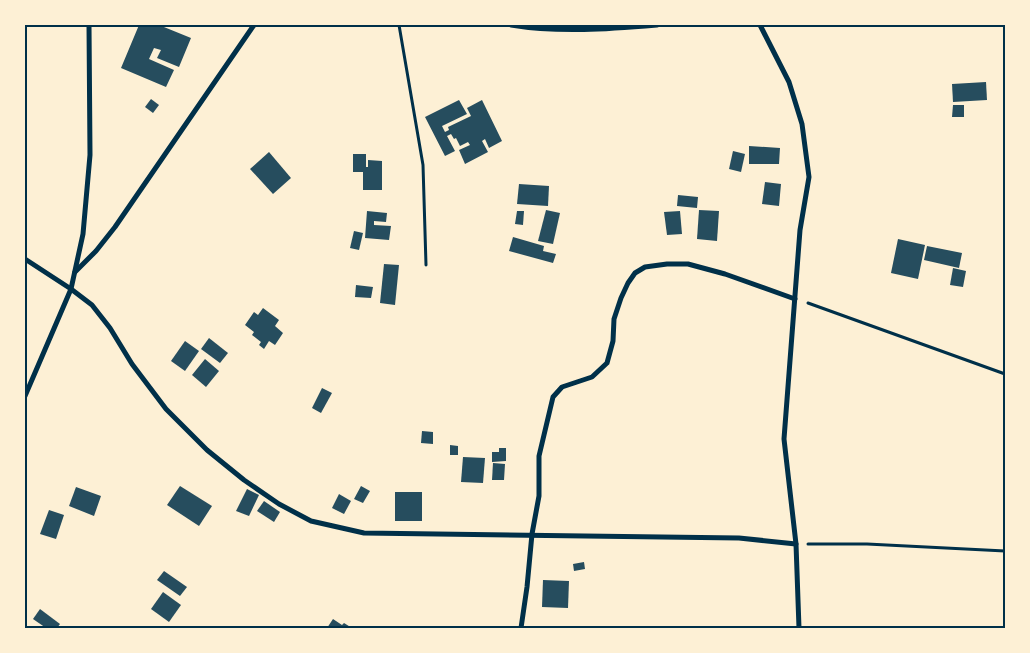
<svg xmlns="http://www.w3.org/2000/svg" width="1030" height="653" font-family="Signika,sans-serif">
	<rect width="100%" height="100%" fill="#fdf0d5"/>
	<!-- building -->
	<g fill="#264d5e">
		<path d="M139 25H159L191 38 179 67 157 58 161 50 154 48 149 59 174 70 166 87 121 68Z"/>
		<path d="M986 82 987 100 953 102 952 84Z"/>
		<path d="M151 99 159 105 153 113 145 107Z"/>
		<path d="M459 100 467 114 442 126 445 132 449 130 448 127 471 116 467 108 482 100 502 141 489 148 485 139 482 141 488 152 465 164 459 150 470 145 468 142 460 146 456 138 454 139 451 134 447 136 455 151 445 156 425 117Z"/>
		<path d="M953 105H964V117H952Z"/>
		<path d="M749 146 780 148 779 164H749Z"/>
		<path d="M733 151 745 154 741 172 729 169Z"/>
		<path d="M269 152 291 178 273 194 250 169Z"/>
		<path d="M353 154H366V167H368V160L382 161V190H363V172H353Z"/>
		<path d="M765 182 781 184 779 206 762 204Z"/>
		<path d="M519 184 549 186 548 206 517 204Z"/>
		<path d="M678 195 698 197 697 208 677 206Z"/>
		<path d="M546 210 560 213 553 244 538 241Z"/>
		<path d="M699 210 719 211 717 241 697 239Z"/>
		<path d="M367 211 387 213 386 222 374 221V225L391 226 389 240 365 238Z"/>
		<path d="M517 211H524L523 225 515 224Z"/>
		<path d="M680 211 682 234 667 235 664 212Z"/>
		<path d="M354 231 363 233 359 250 350 248Z"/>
		<path d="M513 237 544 246 543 251 556 254 553 263 509 251Z"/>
		<path d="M898 239 925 245 918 279 891 273Z"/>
		<path d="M927 246 962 253 959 268 924 260Z"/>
		<path d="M384 264 399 265 395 305 380 303Z"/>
		<path d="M953 268 966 271 963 287 950 285Z"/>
		<path d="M356 285 373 287 371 298 355 297Z"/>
		<path d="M263 308 279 320 275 326 283 333 275 345 269 341 264 349 259 345 261 342 252 335 254 332 245 325 254 312 258 315Z"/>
		<path d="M209 338 228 353 220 363 201 349Z"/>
		<path d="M185 341 199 351 185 371 171 361Z"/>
		<path d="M205 359 219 371 206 387 192 375Z"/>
		<path d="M322 388 332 393 321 413 312 408Z"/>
		<path d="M422 431 433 432V444L421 443Z"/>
		<path d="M450 445 458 446V455H450Z"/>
		<path d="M499 448H506V461L492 462V452H499Z"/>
		<path d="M463 457 485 458 483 483 461 482Z"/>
		<path d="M493 463 505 464 504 480H492Z"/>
		<path d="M180 486 212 506 199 526 167 505Z"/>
		<path d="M361 486 370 491 363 503 354 499Z"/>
		<path d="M76 487 101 496 94 516 69 506Z"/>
		<path d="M247 489 259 495 249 516 236 511Z"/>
		<rect x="395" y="492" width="27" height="29"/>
		<path d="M339 494 351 501 344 514 332 508Z"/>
		<path d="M264 501 280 512 274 522 257 511Z"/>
		<path d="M49 510 64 515 56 539 40 534Z"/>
		<path d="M584 562 585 569 574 571 573 564Z"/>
		<path d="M164 571 187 587 180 596 157 580Z"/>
		<path d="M543 580 569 581 568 608 542 607Z"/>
		<path d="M163 592 181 605 169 622 151 609Z"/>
		<path d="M40 609 60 624 57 628H46L33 619Z"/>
		<path d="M333 619 342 625 344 623 352 628H327Z"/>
	</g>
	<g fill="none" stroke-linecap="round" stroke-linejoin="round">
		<!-- path -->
		<g stroke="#003049" stroke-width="3">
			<path d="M399 25 423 165 426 265"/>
			<path d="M808 303 1005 374"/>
			<path d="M808 544H867L1005 551"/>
		</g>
		<!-- minor -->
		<g stroke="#003049" stroke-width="5">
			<path d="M511 25C559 33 609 29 657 25"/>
			<path d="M760 25 789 82 802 124 809 177 800 230 784 439 796 544 799 628"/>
			<path d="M25 259 71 289 92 305 110 328 132 364 166 409 207 450 244 480 279 504 311 521 364 533 739 538 796 544"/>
			<path d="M75 272 96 251 115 227 254 25"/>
			<path d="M25 396 71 289 83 234 90 155 89 25"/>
			<path d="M521 628 527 587 532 534 539 496V456L553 397 562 387 592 377 607 363 613 341 614 319 621 298 628 283 635 273 645 267 667 264H688L725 274 795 299"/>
		</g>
	</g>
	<!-- border -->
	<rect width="1030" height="653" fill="none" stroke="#fdf0d5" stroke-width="52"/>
	<rect x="26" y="26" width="978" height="601" fill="none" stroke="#003049" stroke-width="2"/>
</svg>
